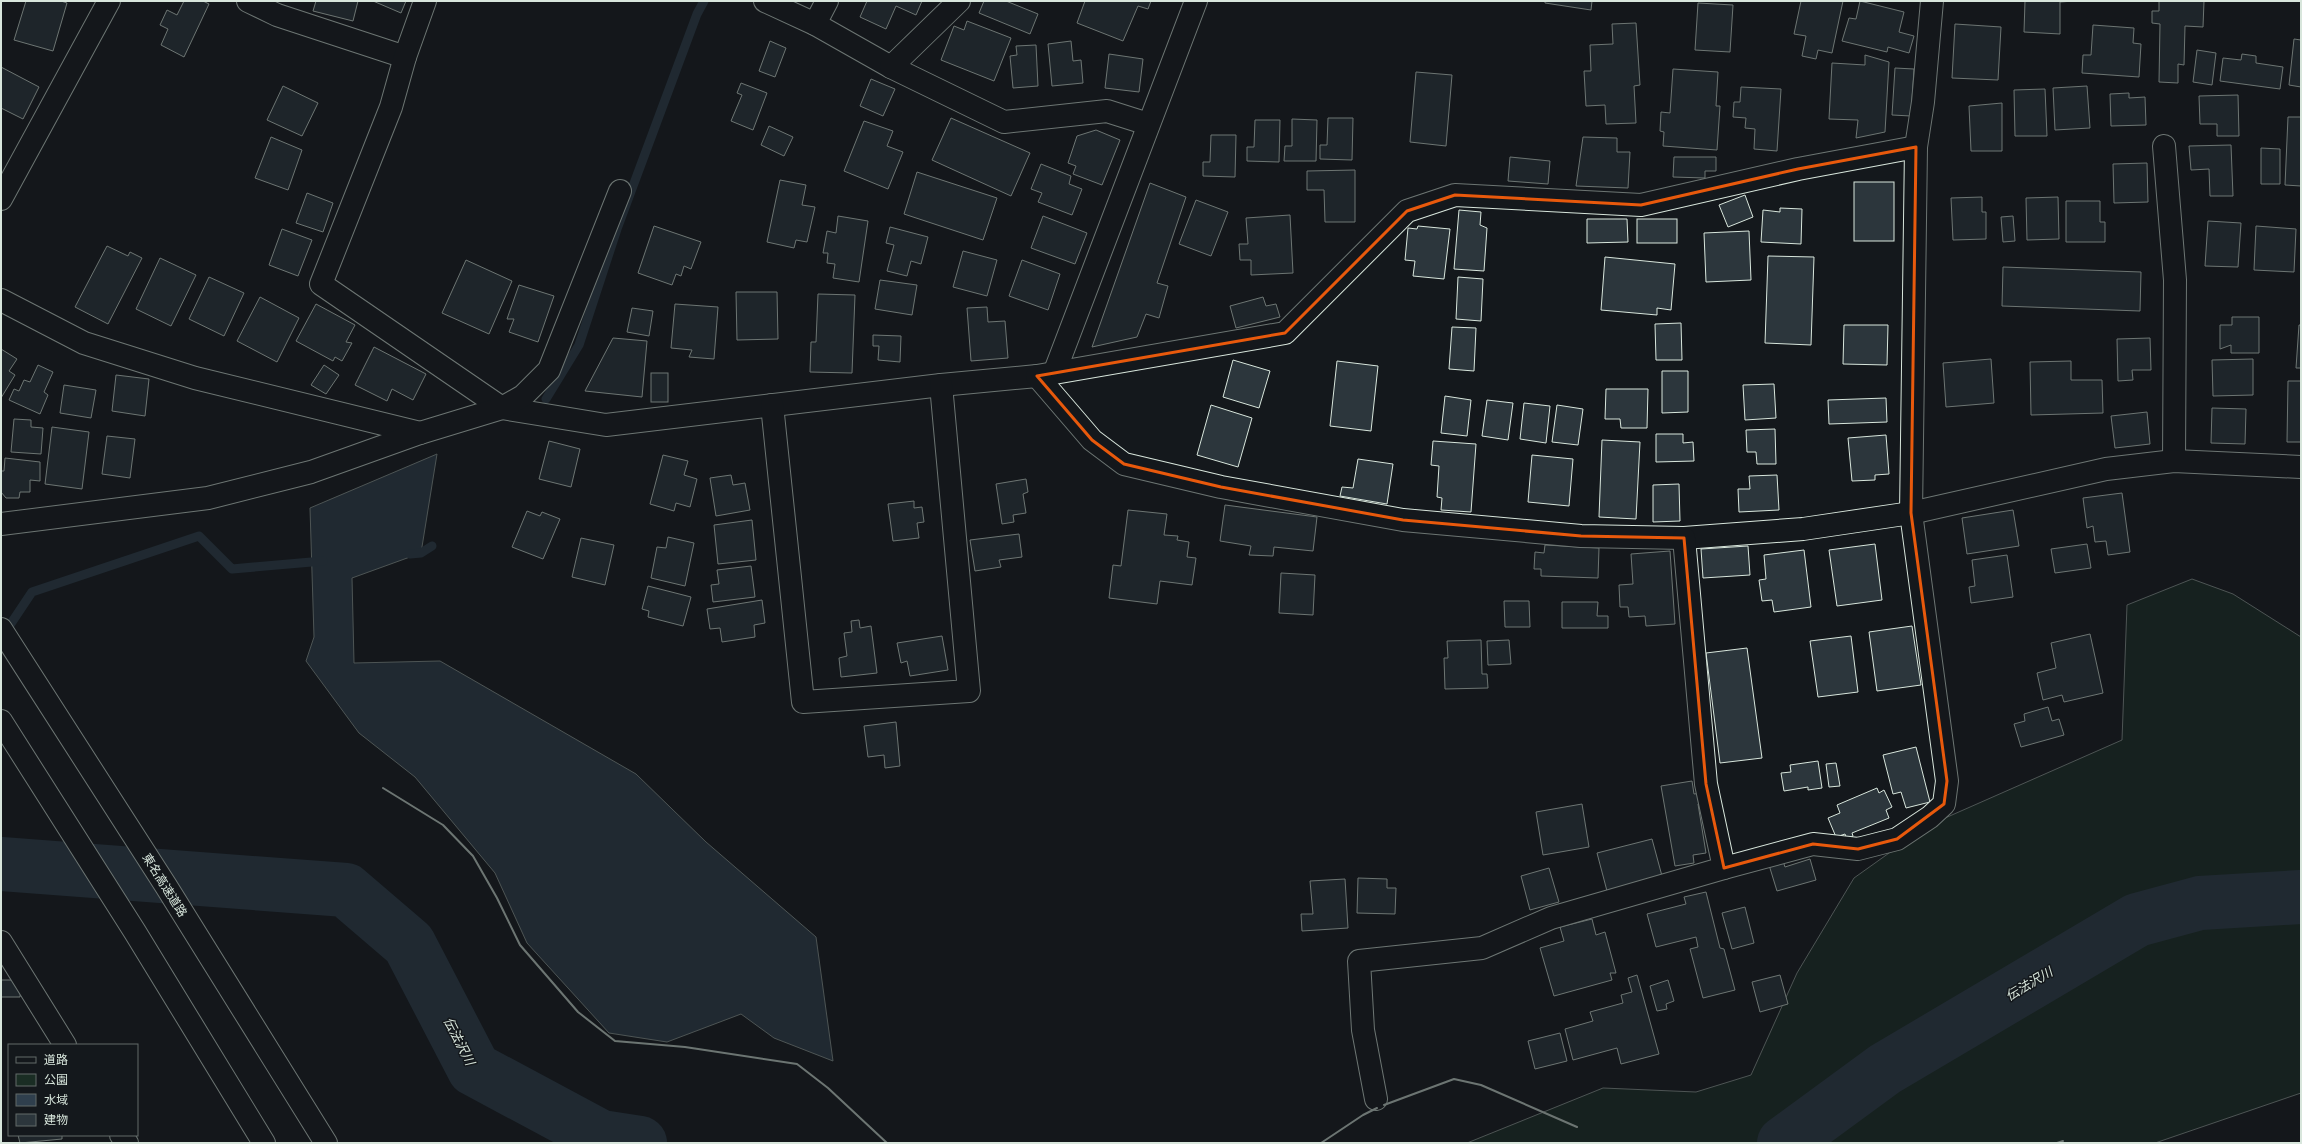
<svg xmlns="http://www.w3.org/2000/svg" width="2302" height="1144" font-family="'IBM Plex Sans','Noto Sans JP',sans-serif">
	<rect width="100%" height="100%" fill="#14181c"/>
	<!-- green -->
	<path fill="#1a2d24" stroke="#939e99" d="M2192 579 2233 594 2301 637V1093L2155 1143H1467L1603 1088 1696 1092 1751 1075 1797 973 1854 878 1927 826 2122 740 2127 605Z"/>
	<!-- water -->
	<path fill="#2f3f4d" stroke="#939e99" d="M437 454 421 553 352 578 354 663 440 661 636 774 706 842 816 937 833 1061 774 1038 741 1014 667 1042 609 1033 527 943 495 873 415 777 359 733 306 661 314 637 310 508Z"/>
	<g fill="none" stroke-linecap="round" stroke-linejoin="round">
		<!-- stream -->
		<g stroke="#2f3f4d" stroke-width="9">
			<path d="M546 399 579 345 617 229 697 14 704 1"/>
			<path d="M410 554 421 553 432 546"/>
			<path d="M4 634 32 592 199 536 232 569 323 561"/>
		</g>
		<!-- river -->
		<g stroke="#2f3f4d" stroke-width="54">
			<path d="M1 864 346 890 409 944 474 1069 601 1137 640 1143"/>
			<path d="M1784 1143 1885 1069 2137 920 2200 903 2301 897"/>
		</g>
	</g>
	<!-- building -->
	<g fill="#2c363c" stroke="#d8e6dc">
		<path d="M26 1H61L67 3 53 51 14 40Z"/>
		<path d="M184 1H203L209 4 184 57 161 45 168 29 160 25 167 10 177 15Z"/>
		<path d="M316 1H358L353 21 313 11Z"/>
		<path d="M373 1H406L401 13Z"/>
		<path d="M867 1H922L916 15 896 6 886 29 860 17Z"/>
		<path d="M984 1H1006L1038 14 1030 34 979 13Z"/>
		<path d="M1085 1H1151L1148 9 1138 6 1123 41 1077 23Z"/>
		<path d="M1545 1H1592L1591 10 1545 3Z"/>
		<path d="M1801 1H1843L1832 53 1818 50 1816 59 1802 56 1806 36 1794 34Z"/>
		<path d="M1860 1 1904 12 1899 32 1914 36 1909 53 1888 47 1887 52 1842 41 1849 18 1856 19Z"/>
		<path d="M2025 1H2074L2060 2V34L2024 32Z"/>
		<path d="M2159 1H2204L2203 27 2185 26 2184 65 2178 64V83L2159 82 2160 24 2152 23V11H2159Z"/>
		<path d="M1698 3 1733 5 1730 52 1695 50Z"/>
		<path d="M967 21 1011 38 994 81 941 60 954 26 964 30Z"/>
		<path d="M1636 23 1640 85 1634 86 1636 123 1606 124 1605 105 1586 106 1584 71H1591L1590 45 1613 44 1612 24Z"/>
		<path d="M1955 24 2001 27 1998 80 1952 78Z"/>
		<path d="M2093 25 2134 28 2133 43 2141 44 2139 77 2082 73 2083 55H2091Z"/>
		<path d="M2294 39 2301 40V87L2289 85Z"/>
		<path d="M770 41 786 48 775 77 759 71Z"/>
		<path d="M1071 41 1073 61 1081 60 1083 83 1052 86 1048 44Z"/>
		<path d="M1036 45 1038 86 1013 88 1010 56 1017 55 1016 46Z"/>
		<path d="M2197 50 2216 53 2212 85 2193 82Z"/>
		<path d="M1109 54 1143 59 1139 92 1105 88Z"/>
		<path d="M2242 54 2256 56V63L2283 67 2280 89 2220 81 2223 58 2241 60Z"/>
		<path d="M1865 55 1889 62 1885 132 1856 138 1858 120 1829 119 1832 63 1865 65Z"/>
		<path d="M1 67 39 87 23 119 1 108Z"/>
		<path d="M1895 68 1914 69 1911 116 1892 115Z"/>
		<path d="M1673 69 1718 72 1716 106H1720L1717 150 1663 146 1664 132 1660 131 1661 112 1670 113Z"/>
		<path d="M1416 72 1452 75 1446 146 1410 142Z"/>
		<path d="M871 79 895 89 883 116 860 106Z"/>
		<path d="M741 83 767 93 753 130 731 121 742 95 737 93Z"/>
		<path d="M283 86 318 103 302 136 267 120Z"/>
		<path d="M2087 86 2090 128 2055 130 2053 88Z"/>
		<path d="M1741 87 1781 89 1777 151 1754 149 1755 129 1745 128 1746 118 1733 117 1734 102H1740Z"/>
		<path d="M2045 89 2047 136H2015L2014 90Z"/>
		<path d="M2129 93V98L2145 97 2146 125 2111 126 2110 94Z"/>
		<path d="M2238 95 2239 136H2217V124H2200L2199 96Z"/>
		<path d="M2002 103V151H1971L1969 106Z"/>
		<path d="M2288 117H2301V186L2285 185Z"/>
		<path d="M951 118 1030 153 1011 196 932 160Z"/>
		<path d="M1328 118H1353L1352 160 1320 159V145H1327Z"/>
		<path d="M1292 119 1317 120 1316 161H1284L1285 146H1292Z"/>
		<path d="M1255 120H1280L1279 162 1247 161V147H1254Z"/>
		<path d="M864 121 893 131 887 146 903 152 888 189 844 171Z"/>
		<path d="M769 126 793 137 784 156 761 145Z"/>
		<path d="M1096 130 1120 140 1102 185 1073 174 1076 166 1068 163 1077 136Z"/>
		<path d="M1211 135H1236L1235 177 1203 176V162H1210Z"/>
		<path d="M271 137 302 150 288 190 255 178Z"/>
		<path d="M1583 137 1617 138V152H1630L1628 188 1576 186Z"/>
		<path d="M2231 145 2233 196H2210L2209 169 2191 170 2189 146Z"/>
		<path d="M2261 148 2280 149V184H2261Z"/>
		<path d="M1510 157 1550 161 1548 184 1508 181Z"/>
		<path d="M1674 157H1716V171H1705V178L1673 177Z"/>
		<path d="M2147 163 2148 202 2114 203 2113 164Z"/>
		<path d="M1041 164 1071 176 1069 184 1082 189 1072 215 1038 202 1042 193 1031 189Z"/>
		<path d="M1355 170V222H1325L1324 190H1307V171Z"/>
		<path d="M917 172 997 198 983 240 904 214Z"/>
		<path d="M780 180 806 185 802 205 815 207 807 242 796 240 794 248 767 242Z"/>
		<rect x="1854" y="182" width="40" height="59"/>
		<path d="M1150 183 1186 197 1157 283 1168 286 1159 318 1146 314 1137 337 1092 347Z"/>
		<path d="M307 193 333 203 323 232 296 223Z"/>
		<path d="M1745 195 1753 217 1728 227 1719 205Z"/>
		<path d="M1982 197V212H1986V239L1953 240 1951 198Z"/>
		<path d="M2058 197 2059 239 2027 240 2026 198Z"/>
		<path d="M1196 200 1228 212 1211 256 1179 244Z"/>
		<path d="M2066 201H2100V222H2105V242H2066Z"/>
		<path d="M1780 208 1802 209 1801 244 1761 242 1763 210 1780 212Z"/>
		<path d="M1459 210 1481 212 1480 225 1487 228 1484 271 1454 269Z"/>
		<path d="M1290 215 1293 273 1251 275V260H1240L1239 244H1248L1246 218Z"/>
		<path d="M838 216 868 221 859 282 833 278 835 264 827 263 828 253H823L827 231 836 233Z"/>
		<path d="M1043 216 1087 233 1075 264 1031 248Z"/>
		<path d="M2013 216 2015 241 2003 242 2001 217Z"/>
		<path d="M1587 219H1627L1628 242 1587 243Z"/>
		<rect x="1637" y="219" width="40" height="24"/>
		<path d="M2208 221 2241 223 2238 267 2205 266Z"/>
		<path d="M654 226 701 242 691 269 684 266 681 276 676 274 672 285 638 273Z"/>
		<path d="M1418 226 1450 229 1444 279 1413 276 1415 261 1405 260 1408 228 1417 229Z"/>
		<path d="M2256 226 2296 229 2294 272 2254 270Z"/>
		<path d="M890 227 928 237 921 264 911 261 907 276 887 271 894 245 886 243Z"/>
		<path d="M282 229 312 240 298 276 269 265Z"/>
		<path d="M1749 231 1751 280 1706 282 1704 233Z"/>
		<path d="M107 246 128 256 130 252 142 258 108 324 75 307Z"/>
		<path d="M963 251 997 260 987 296 953 287Z"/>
		<path d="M1768 256 1814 257 1811 345 1765 343Z"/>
		<path d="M1605 257 1675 264 1671 310 1657 308V315L1601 310Z"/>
		<path d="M160 258 196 275 171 326 136 309Z"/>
		<path d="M466 260 512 281 489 334 442 313Z"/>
		<path d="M1022 260 1060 274 1048 310 1009 296Z"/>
		<path d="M2003 267 2141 272 2140 311 2002 306Z"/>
		<path d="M209 277 244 293 224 336 189 319Z"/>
		<path d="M1458 277 1483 279 1481 321 1456 319Z"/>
		<path d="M880 280 917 285 912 315 875 309Z"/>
		<path d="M519 285 554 296 538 342 509 332 514 319H507Z"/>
		<path d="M736 292H777L778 339 737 340Z"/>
		<path d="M818 294 855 295 852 373 810 372 811 342H816Z"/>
		<path d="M260 297 299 318 277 362 237 341Z"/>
		<path d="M1263 297 1266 306 1276 304 1280 317 1236 328 1230 306Z"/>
		<path d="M316 304 355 325 346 342 352 343 342 361 335 357 333 361 296 341Z"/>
		<path d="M675 304 718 307 714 359 689 357 692 350 671 348Z"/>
		<path d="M987 307 988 322 1005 321 1008 358 971 361 967 308Z"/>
		<path d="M632 308 653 311 649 336 627 332Z"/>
		<path d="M2232 317H2259V353H2231V345L2220 349V325H2232Z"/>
		<path d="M1681 323 1682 360H1656L1655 324Z"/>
		<path d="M1844 325H1888L1887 365 1843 364Z"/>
		<path d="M2299 325H2301V368H2296Z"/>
		<path d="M1452 327 1476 328 1474 371 1449 369Z"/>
		<path d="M873 335 901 336 900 362 878 360 879 346H873Z"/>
		<path d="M613 338 647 341 642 397 585 391Z"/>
		<path d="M2150 338 2151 370H2132L2133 380 2118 381 2117 339Z"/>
		<path d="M374 347 426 374 413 400 392 389 387 401 355 385Z"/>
		<path d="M1 349 17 359 9 371 15 375 1 398Z"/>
		<path d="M1991 359 1994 403 1946 407 1943 363Z"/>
		<path d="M2253 359V395L2213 396 2212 360Z"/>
		<path d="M1233 360 1270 371 1259 408 1223 397Z"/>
		<path d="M1337 361 1378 366 1371 431 1330 426Z"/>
		<path d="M2071 361V380H2102L2103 413 2031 415 2030 362Z"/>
		<path d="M38 365 53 372 44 392 48 395 40 414 9 400 14 389 19 391 24 380 30 382Z"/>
		<path d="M324 365 339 375 326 394 311 385Z"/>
		<path d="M1662 371H1688V412L1662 413Z"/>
		<rect x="651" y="373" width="17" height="29"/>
		<path d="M116 375 149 379 145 416 112 411Z"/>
		<path d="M2288 381H2301V442H2287Z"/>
		<path d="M1774 384 1776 418 1745 420 1743 385Z"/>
		<path d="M64 385 96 390 91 418 60 413Z"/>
		<path d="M1606 389H1648L1647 428H1621L1620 419H1605Z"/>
		<path d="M1445 396 1471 400 1467 436 1441 433Z"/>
		<path d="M1886 398 1887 422 1829 424 1828 400Z"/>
		<path d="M1487 400 1513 403 1508 440 1482 436Z"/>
		<path d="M1524 403 1550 406 1546 443 1520 439Z"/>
		<path d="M1211 405 1252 418 1238 467 1197 455Z"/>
		<path d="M1557 405 1583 409 1578 445 1552 442Z"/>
		<path d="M2212 408 2246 409 2245 444 2211 443Z"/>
		<path d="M2147 412 2150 444 2115 448 2111 416Z"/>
		<path d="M14 419 31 420V427L43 428 41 454 11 452Z"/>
		<path d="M52 427 89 432 82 489 45 484Z"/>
		<path d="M1775 429 1776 464H1757L1756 452H1747L1746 430Z"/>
		<path d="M1656 434H1683V443L1693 442 1694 461 1656 462Z"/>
		<path d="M1886 435 1889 474 1875 475V480L1852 481 1848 438Z"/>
		<path d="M107 436 135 439 130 478 102 474Z"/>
		<path d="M1602 440 1640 442 1636 519 1599 517Z"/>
		<path d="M549 441 580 449 571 487 539 479Z"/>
		<path d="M1433 441 1476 444 1471 512 1441 510 1442 498 1437 497 1439 466 1431 465Z"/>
		<path d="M663 455 688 461 684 475 697 479 690 507 676 503 674 511 650 504Z"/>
		<path d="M1532 455 1573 459 1569 506 1528 502Z"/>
		<path d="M5 458 40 462V481L30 480V492H20L19 498H6L1 492V471H4Z"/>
		<path d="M1358 459 1393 464 1387 504 1340 496 1342 487 1353 488Z"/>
		<path d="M731 475 733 485 745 483 750 510 716 516 710 478Z"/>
		<path d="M1777 475 1779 510 1739 512 1738 489H1750L1749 476Z"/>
		<path d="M1026 479 1028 492 1023 494 1026 513 1013 515 1014 522 1002 524 996 484Z"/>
		<path d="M1679 484 1680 521 1653 522V485Z"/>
		<path d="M2122 493 2130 552 2108 555 2106 541 2095 542 2093 526 2087 528 2083 498Z"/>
		<path d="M914 501V508L922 507 924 522 917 523 919 538 893 541 888 504Z"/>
		<path d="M1225 505 1317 517 1313 551 1274 547 1273 556 1249 555 1251 546 1220 541Z"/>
		<path d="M1128 510 1167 514 1164 535 1178 536 1177 540 1189 542 1187 557 1196 558 1192 585 1160 581 1157 604 1109 598 1113 565 1121 566Z"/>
		<path d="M2013 510 2019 546 1967 554 1962 518Z"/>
		<path d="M527 511 540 516 542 512 560 519 543 559 512 547Z"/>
		<path d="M752 520 756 560 718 564 714 525Z"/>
		<path d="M1019 534 1022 557 999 560 1001 567 975 571 970 540Z"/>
		<path d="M668 537 694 543 685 586 651 578 657 547 666 548Z"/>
		<path d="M581 538 614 545 605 585 572 577Z"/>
		<path d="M1875 544 1882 600 1837 606 1829 550Z"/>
		<path d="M2087 544 2091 568 2055 573 2051 549Z"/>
		<path d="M1545 545 1599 548 1598 578 1541 576V569H1534L1535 552 1544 553Z"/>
		<path d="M1748 546 1750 575 1703 578 1701 549Z"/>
		<path d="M1804 550 1811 607 1774 612 1772 600 1762 601 1759 580 1766 579 1764 555Z"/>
		<path d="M1670 551 1675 624 1646 626 1645 616 1629 617 1628 607H1620L1619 585 1633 584 1631 554Z"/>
		<path d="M2007 555 2013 597 1971 603 1969 587 1975 586 1972 560Z"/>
		<path d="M751 566 755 597 713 602 711 585 719 584 717 570Z"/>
		<path d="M1281 573 1315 575 1313 615 1279 613Z"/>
		<path d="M648 586 691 597 683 626 648 617 649 611 642 609Z"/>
		<path d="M762 600 765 623 754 625 755 637 722 642 720 628 710 629 707 609Z"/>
		<path d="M1504 601H1529L1530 627H1505Z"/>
		<path d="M1562 602H1598L1597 616H1608V628H1562Z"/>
		<path d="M859 620 860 628 871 626 877 673 841 677 839 658 847 656 844 633 852 632 851 621Z"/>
		<path d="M1912 626 1921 685 1877 691 1869 632Z"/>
		<path d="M2090 634 2103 693 2064 702 2062 695 2043 700 2037 673 2056 668 2051 643Z"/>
		<path d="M942 636 948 670 910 676 907 661 901 663 897 643Z"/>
		<path d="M1851 636 1858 692 1818 697 1810 641Z"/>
		<path d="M1481 640 1482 674H1487L1488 688 1445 689 1444 658H1448L1447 641Z"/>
		<path d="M1509 640 1511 664 1488 665 1487 641Z"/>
		<path d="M1747 648 1762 758 1720 763 1706 653Z"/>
		<path d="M2048 707 2052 721 2059 719 2064 735 2021 747 2014 724 2025 721 2024 714Z"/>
		<path d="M896 722 900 766 885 768 884 755 868 757 864 726Z"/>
		<path d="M1916 747 1930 802 1906 808 1901 792 1893 794 1883 755Z"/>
		<path d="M1818 761 1822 788 1808 790V787L1784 791 1781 773 1791 772 1790 765Z"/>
		<path d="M1836 763 1840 786 1829 787 1826 764Z"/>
		<path d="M1692 781 1694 794 1701 793 1703 803 1698 804 1706 853 1693 855 1694 863 1675 866 1661 786Z"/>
		<path d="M1877 788 1879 793 1884 790 1892 807 1886 810 1889 818 1852 833 1853 836 1847 839 1845 834 1836 837 1828 818 1840 813 1837 805Z"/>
		<path d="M1582 804 1589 847 1543 855 1536 812Z"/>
		<path d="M1652 839 1662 876 1607 891 1597 853Z"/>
		<path d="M1810 859 1816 880 1777 891 1769 865 1783 861 1785 867Z"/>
		<path d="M1549 868 1559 902 1530 910 1521 876Z"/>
		<path d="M1358 878 1387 879V888H1396L1395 914 1357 913Z"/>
		<path d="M1345 879 1348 928 1302 931 1301 914H1313L1310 881Z"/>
		<path d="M1706 892 1720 948 1724 949 1735 990 1703 998 1690 949 1698 947 1696 937 1656 947 1647 914 1686 904 1684 897Z"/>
		<path d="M1745 907 1754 943 1732 949 1722 913Z"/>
		<path d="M1592 919 1596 935 1605 932 1616 973H1610L1612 980 1554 996 1540 948 1564 941 1560 927Z"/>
		<path d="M1637 975 1659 1054 1621 1064 1617 1048 1573 1060 1565 1029 1593 1021 1590 1012 1623 1003 1621 995 1632 992 1628 978Z"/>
		<path d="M1780 975 1788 1004 1760 1012 1752 982Z"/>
		<path d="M1 980H16V987H21L20 997H1Z"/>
		<path d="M1668 980 1674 1001 1666 1004 1667 1009 1657 1011 1650 986Z"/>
		<path d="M1560 1033 1567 1061 1535 1069 1528 1041Z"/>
		<path d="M18 1135H62V1139L20 1143Z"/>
	</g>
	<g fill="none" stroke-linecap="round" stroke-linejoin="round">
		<defs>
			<g id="minor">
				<path d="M248 1 277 15 405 57"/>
				<path d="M425 1 405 57 391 107 321 284 502 408 606 425 941 385 1037 376 1285 333 1407 211 1455 195 1641 205 1798 169 1916 147"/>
				<path d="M765 1 815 24"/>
				<path d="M827 1 815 24 891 67 1004 122 1107 111 1148 124"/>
				<path d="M891 67 959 1"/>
				<path d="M2164 146 2175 280 2174 461"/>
				<path d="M1 300 84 343 195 378 420 433"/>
				<path d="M1055 371 1196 1"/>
				<path d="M1037 376 1092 440 1124 464 1221 487 1403 520 1581 536 1684 538 1803 529 1911 513 2106 469 2174 461 2301 467"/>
				<path d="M772 405 803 702 969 691 941 385"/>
				<path d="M1 524 208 498 311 472 420 433 502 408 523 396 549 370 620 191"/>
				<path d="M1724 868 1813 844 1858 849 1897 839 1930 817 1944 804 1947 781 1911 513 1916 147 1923 102 1932 1"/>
				<path d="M1376 1099 1363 1030 1359 961 1482 948 1551 918 1724 868 1706 784 1684 538"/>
			</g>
			<g id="tertiary">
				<path d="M1 199 109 1"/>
				<path d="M1 942 65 1045"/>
				<path d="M121 1135 127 1143"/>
			</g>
			<g id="motorway">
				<path d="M1 629 166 886 326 1143"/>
				<path d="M1 721 135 932 264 1143"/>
			</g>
		</defs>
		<!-- minor casing -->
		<use href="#minor" stroke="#d8e6dc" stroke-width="24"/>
		<!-- tertiary casing -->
		<use href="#tertiary" stroke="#d8e6dc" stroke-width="24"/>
		<!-- motorway casing -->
		<use href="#motorway" stroke="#d8e6dc" stroke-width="24"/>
		<!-- minor -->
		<use href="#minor" stroke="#14181c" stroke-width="22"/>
		<!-- tertiary -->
		<use href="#tertiary" stroke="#14181c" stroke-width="22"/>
		<!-- motorway -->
		<use href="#motorway" stroke="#14181c" stroke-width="22"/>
		<!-- wall -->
		<g stroke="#d8e6dc" stroke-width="2">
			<path d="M383 788 443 825 473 856 497 898 520 945 578 1012 615 1041 685 1047 797 1064 828 1088 887 1143"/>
			<path d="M1384 1105 1454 1079 1481 1085 1577 1127"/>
			<path d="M1321 1143 1363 1115 1377 1108"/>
			<path d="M2057 1143 2063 1141"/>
		</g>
	</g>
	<!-- marked area -->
	<path d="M0 0H2302V1144H0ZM1916 147 1911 513 1947 781 1944 804 1897 839 1858 849 1813 844 1724 868 1706 784 1684 538 1581 536 1403 520 1221 487 1124 464 1092 440 1037 376 1285 333 1407 211 1455 195 1641 205 1798 169Z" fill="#14181c" fill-opacity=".55" fill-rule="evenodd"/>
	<path fill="none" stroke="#e8590c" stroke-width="3" stroke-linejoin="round" d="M1916 147 1911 513 1947 781 1944 804 1897 839 1858 849 1813 844 1724 868 1706 784 1684 538 1581 536 1403 520 1221 487 1124 464 1092 440 1037 376 1285 333 1407 211 1455 195 1641 205 1798 169Z"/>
	<g text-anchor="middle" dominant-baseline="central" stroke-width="3" stroke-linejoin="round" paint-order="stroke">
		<!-- street labels -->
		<g font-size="12" fill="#d8e6dc" stroke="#14181c">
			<text transform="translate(165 885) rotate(58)">東名高速道路</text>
		</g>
		<!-- water labels -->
		<g font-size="13" font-style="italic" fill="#d8e6dc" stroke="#14181c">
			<text transform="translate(2029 984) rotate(-31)">伝法沢川</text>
			<text transform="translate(459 1041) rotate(63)">伝法沢川</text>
		</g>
	</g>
	<!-- border -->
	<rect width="2302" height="1144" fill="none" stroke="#d8e6dc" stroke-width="4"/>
	<!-- legend -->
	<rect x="8" y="1044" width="130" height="92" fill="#14181c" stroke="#626a69"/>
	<rect x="16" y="1057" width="20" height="6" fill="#14181c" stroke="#626a69"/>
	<text x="44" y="1064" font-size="12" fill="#d8e6dc">道路</text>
	<rect x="16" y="1074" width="20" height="12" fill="#1a2d24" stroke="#626a69"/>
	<text x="44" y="1084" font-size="12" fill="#d8e6dc">公園</text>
	<rect x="16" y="1094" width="20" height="12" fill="#2f3f4d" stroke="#626a69"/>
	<text x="44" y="1104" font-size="12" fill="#d8e6dc">水域</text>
	<rect x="16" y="1114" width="20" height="12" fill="#2c363c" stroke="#626a69"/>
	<text x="44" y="1124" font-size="12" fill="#d8e6dc">建物</text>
</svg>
